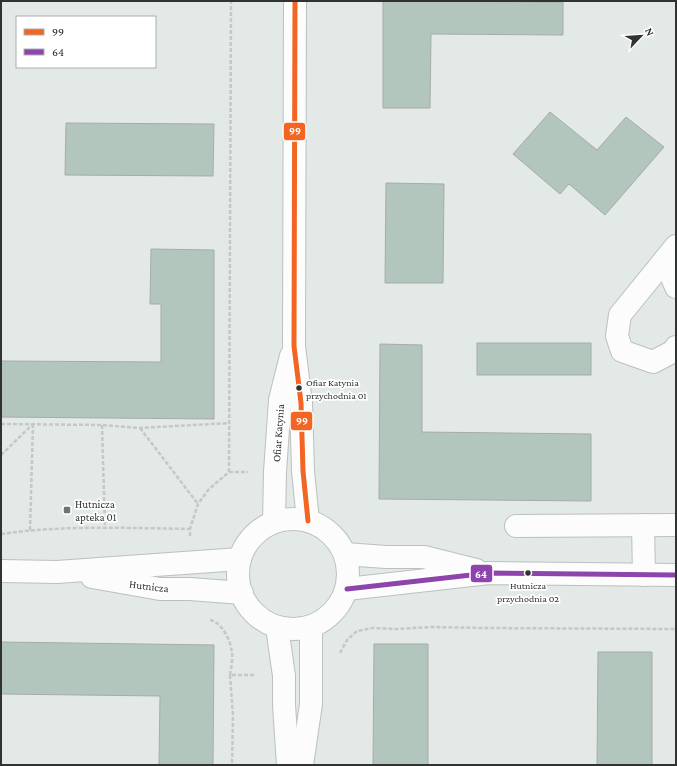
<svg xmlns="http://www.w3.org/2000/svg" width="677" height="766" font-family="'Crimson Pro',serif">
	<rect width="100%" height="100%" fill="#e3e9e6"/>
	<!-- building -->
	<g fill="#b2c6be" stroke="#a7aba9">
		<path d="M383 1 563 2V35L431 34 430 108H383Z"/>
		<path d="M550 112 597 150 626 117 664 147 605 215 569 184 560 194 513 154Z"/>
		<path d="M66 123 214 124 213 176 65 175Z"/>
		<path d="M386 183 444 184 443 283H385Z"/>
		<path d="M151 249 214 250V419L1 417V361L161 362V304H150Z"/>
		<rect x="477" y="343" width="114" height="32"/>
		<path d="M380 344 422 345V432L591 434V501L379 499Z"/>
		<path d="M1 642 214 645 213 765H159L160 696 1 694Z"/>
		<path d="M374 644H428V765H373Z"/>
		<path d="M598 652H652V765H597Z"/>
	</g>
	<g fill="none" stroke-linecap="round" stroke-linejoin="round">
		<defs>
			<g id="street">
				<path d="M676 246 620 315 617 336 622 351 653 362 674 351 676 347"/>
				<path d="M665 260 676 287"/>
				<path d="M643 525 644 575"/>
				<path d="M516 526 676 525"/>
				<path d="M345 554 386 557H424L476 570"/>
				<path d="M1 571 57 572 240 559"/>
				<path d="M92 577 160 589H190L242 593"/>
				<path d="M347 589 489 573 676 575"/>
			</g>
			<g id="secondary">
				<path d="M295 1 294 346 301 403 303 471 308 521"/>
				<circle cx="293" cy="574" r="55"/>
				<path d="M274 522 275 472 280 400 291 356"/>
				<path d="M277 627 284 676V705L288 765"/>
				<path d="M302 765 311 704V627"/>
			</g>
		</defs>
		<!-- street casing -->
		<use href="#street" stroke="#bcc0be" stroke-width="24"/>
		<!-- secondary casing -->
		<use href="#secondary" stroke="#bcc0be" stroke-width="24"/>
		<!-- path -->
		<g stroke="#c6c7c7" stroke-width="2.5" stroke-dasharray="4 2" stroke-linecap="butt">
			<path d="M1 424 102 425 139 428 230 423"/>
			<path d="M102 425 105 528"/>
			<path d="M140 428 198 504"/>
			<path d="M1 455 33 424"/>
			<path d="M229 472 231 1"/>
			<path d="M30 530 33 424"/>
			<path d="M1 534C63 525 127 528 190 529"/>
			<path d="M190 536V529L198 504 209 489 229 472H248"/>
			<path d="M210 620C222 622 231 641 232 653 233 660 231 668 230 675H256"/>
			<path d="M340 653 347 640 357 631 372 628 397 629 431 627 484 628 676 629"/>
			<path d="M230 675 233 716 232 765"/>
		</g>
		<!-- street -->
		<use href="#street" stroke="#fbfcfb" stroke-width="22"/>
		<!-- secondary -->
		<use href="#secondary" stroke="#fbfcfb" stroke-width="22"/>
		<defs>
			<path id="bus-1" d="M295 1 294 346 301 403 303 471 308 521"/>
			<path id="bus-2" d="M347 589 489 573 676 575"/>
		</defs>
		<!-- bus-1 casing -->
		<use href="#bus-1" stroke="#fff" stroke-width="8"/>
		<!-- bus-2 casing -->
		<use href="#bus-2" stroke="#fff" stroke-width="8"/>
		<!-- bus-1 -->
		<use href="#bus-1" stroke="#f26522" stroke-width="5"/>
		<!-- bus-2 -->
		<use href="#bus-2" stroke="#8e44ad" stroke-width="5"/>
	</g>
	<!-- markers -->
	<g fill="#303332" stroke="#fff" stroke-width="1.5">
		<circle cx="299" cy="388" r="3.5"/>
		<circle cx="528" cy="573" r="3.5"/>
	</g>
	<rect fill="#6f7371" stroke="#fff" stroke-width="1.5" x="63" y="506" width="8" height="8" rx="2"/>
	<g text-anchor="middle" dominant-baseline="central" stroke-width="3.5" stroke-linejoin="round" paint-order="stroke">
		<!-- bus labels -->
		<g font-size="10" fill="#303332" stroke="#fff" text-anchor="start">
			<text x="306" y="382">Ofiar Katynia<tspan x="306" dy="13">przychodnia 01</tspan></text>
			<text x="528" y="585" text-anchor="middle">Hutnicza<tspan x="528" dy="13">przychodnia 02</tspan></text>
		</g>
		<!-- street labels -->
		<g font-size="11" fill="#303332" stroke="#fff">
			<text transform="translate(278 433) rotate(-86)">Ofiar Katynia</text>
			<text transform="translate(149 586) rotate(7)">Hutnicza</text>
		</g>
		<!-- poi labels -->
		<g font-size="11" fill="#303332" stroke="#fff" text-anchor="start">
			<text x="75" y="504">Hutnicza<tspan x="75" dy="13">apteka 01</tspan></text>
		</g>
	</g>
	<g stroke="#fff" stroke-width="1.5">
		<rect x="283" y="122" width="23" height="19" rx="4" fill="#f26522"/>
		<rect x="290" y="411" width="23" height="20" rx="4" fill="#f26522"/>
		<rect x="470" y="564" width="23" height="19" rx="4" fill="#8e44ad"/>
	</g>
	<g font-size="11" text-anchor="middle" font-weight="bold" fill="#fff">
		<text x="295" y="135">99</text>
		<text x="302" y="425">99</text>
		<text x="481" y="578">64</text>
	</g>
	<!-- border -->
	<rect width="677" height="766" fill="none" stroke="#303332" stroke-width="4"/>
	<!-- legend -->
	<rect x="16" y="16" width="140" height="52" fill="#ffffff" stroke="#acadad"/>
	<rect x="24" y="29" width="20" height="6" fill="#f26522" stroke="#acadad"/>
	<text x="52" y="36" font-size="12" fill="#303332">99</text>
	<rect x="24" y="49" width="20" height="6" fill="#8e44ad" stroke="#acadad"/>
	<text x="52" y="56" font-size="12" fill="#303332">64</text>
	<!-- north arrow -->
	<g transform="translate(641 36) rotate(65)" stroke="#ffffff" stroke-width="3" paint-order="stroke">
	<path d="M0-3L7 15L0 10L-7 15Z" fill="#303332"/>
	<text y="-6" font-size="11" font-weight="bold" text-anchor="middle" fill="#303332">N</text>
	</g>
</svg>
